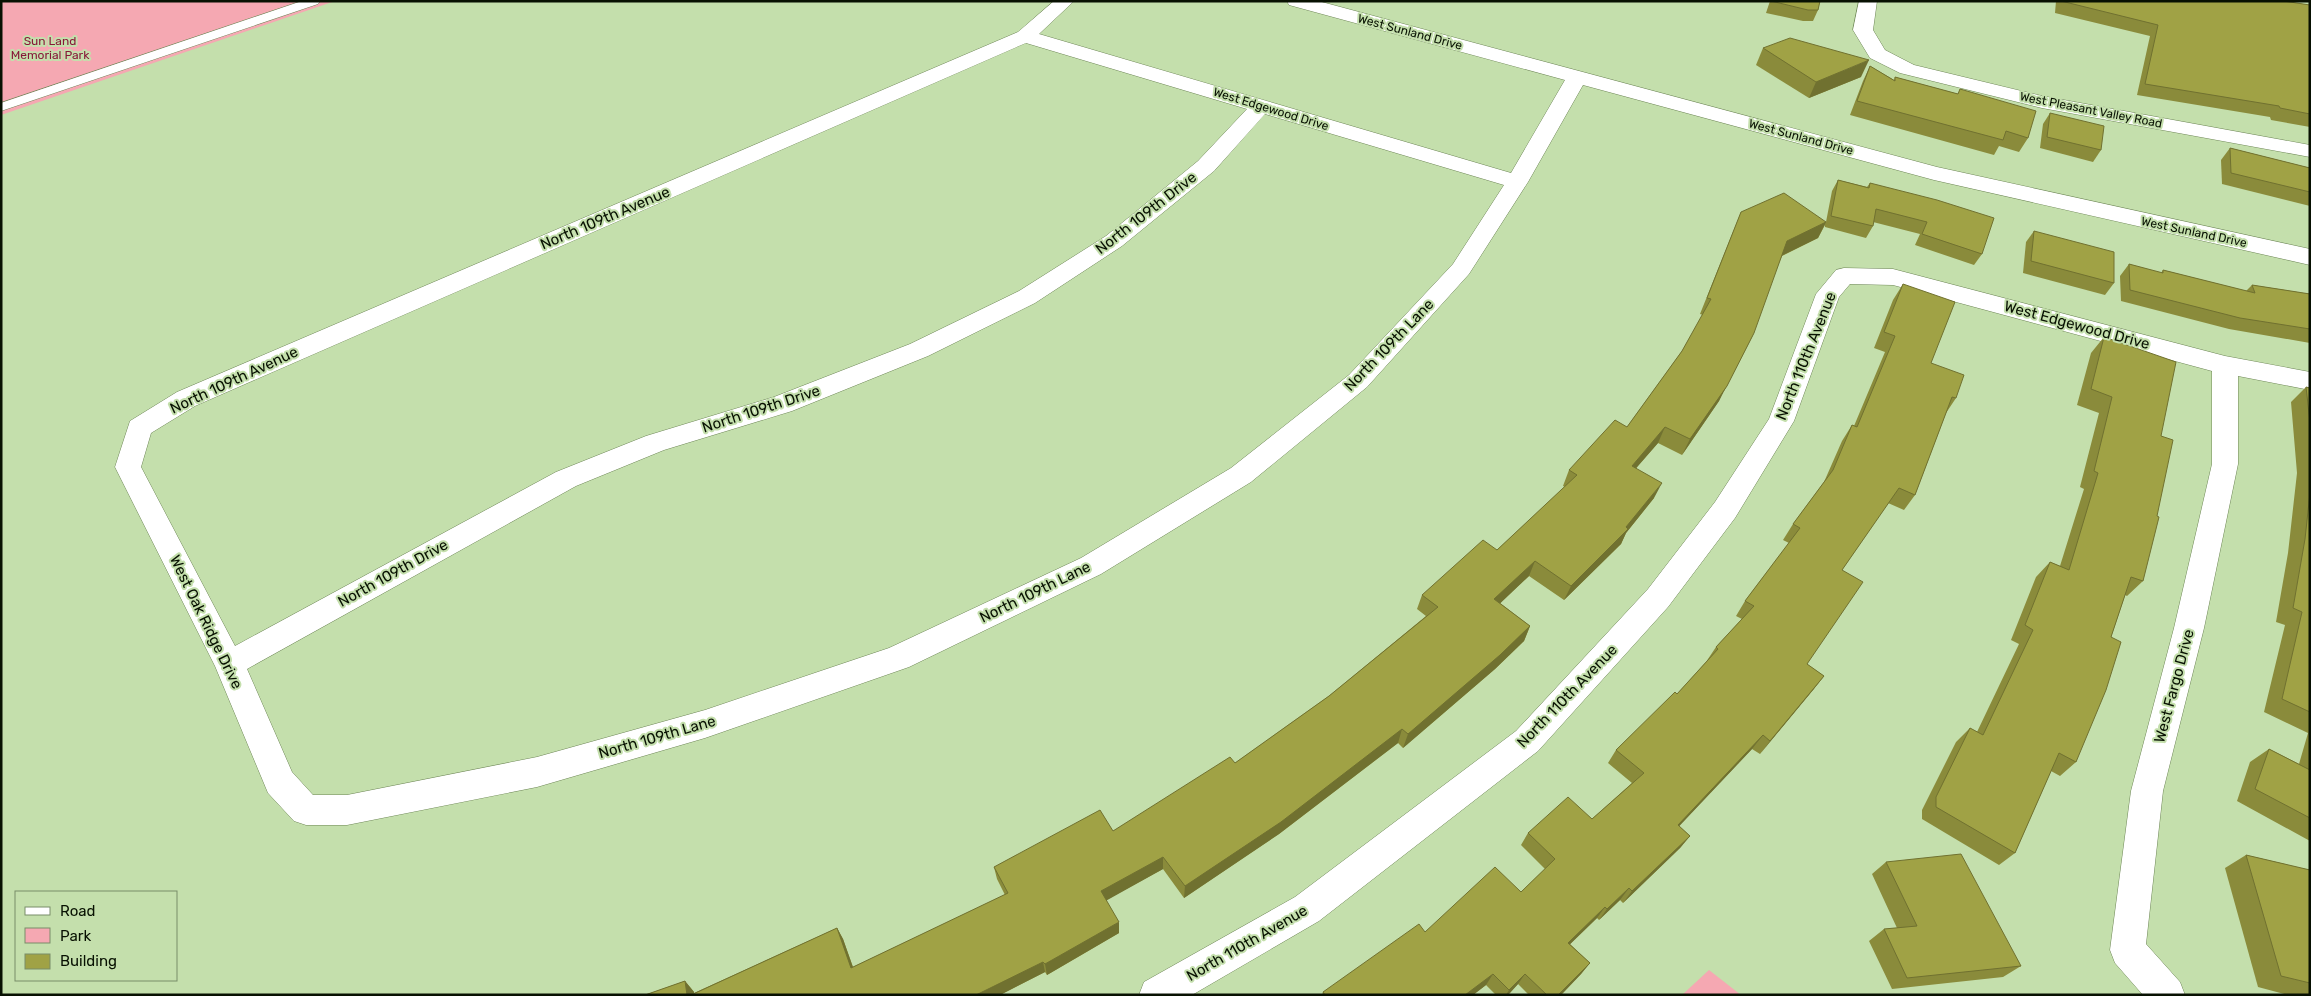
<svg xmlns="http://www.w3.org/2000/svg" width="2311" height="996" font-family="Rubik,sans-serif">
	<rect width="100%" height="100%" fill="#c4dfac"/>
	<!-- green -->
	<g fill="#f5a8b2">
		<path d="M1 1H335L1 115Z"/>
		<path d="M1709 970 1741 995H1682Z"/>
	</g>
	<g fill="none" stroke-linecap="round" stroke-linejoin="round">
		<defs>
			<path id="service" d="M302 1H320L318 4 1 111V103Z"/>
			<g id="minor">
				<path d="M1054 1H1074L1039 34 1511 173 1565 80 1289 5 1287 1H1318L1937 167 2310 249V265L1934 180 1583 85 1528 182 1469 274 1367 387 1251 482 1101 574 909 667 705 738 537 787 347 825H306L294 821 268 793 215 666 115 467 130 421 177 392 1018 32ZM1026 43 1247 109 1198 161 1106 236 1019 291 910 344 774 397 646 436 556 472 235 646 141 467 151 433 195 406ZM1265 114 1504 185 1453 264 1349 375 1231 468 1081 558 889 648 705 710 537 757 347 795H313L292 772 247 669 576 486 664 450 792 411 928 356 1035 303 1122 246 1214 171Z"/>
				<path d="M1859 1H1877L1873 30 1885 50 1914 65 2042 96 2310 145V157L2042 108 1900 73 1870 58 1853 30Z"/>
				<path d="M1844 268 1893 269 2225 356 2310 372V390L2238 376V464L2204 628 2163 791 2146 944 2180 982 2185 995H2143L2115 963 2110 950 2131 791 2174 628 2212 464V371L1893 285 1850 284 1839 297 1794 421 1735 518 1668 607 1538 751 1319 921 1192 995H1139L1144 982 1295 897 1516 731 1648 589 1715 502 1769 419 1816 294 1836 270Z"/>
			</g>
		</defs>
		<!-- service casing -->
		<use href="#service" stroke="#6e8657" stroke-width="1"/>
		<!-- minor casing -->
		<use href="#minor" stroke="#6e8657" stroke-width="1"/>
		<!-- service -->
		<use href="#service" fill="#fff" fill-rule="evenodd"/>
		<!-- minor -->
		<use href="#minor" fill="#fff" fill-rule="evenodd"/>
	</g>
	<!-- wall -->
	<g fill="#8a8b3b">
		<path d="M1770 1H1820L1818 10 1813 21H1803L1766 13Z"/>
		<path d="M2056 1H2283L2310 5V127L2271 120 2270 117 2137 95 2150 36 2055 13Z"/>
		<path d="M1763 48 1861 77 1809 98 1756 65Z"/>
		<path d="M1870 66 1894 80 1895 77 1958 94 1960 89 2028 138 2019 152 1999 146 1994 155 1850 115 1863 81Z"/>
		<path d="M2050 113 2101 150 2093 162 2040 148 2043 124Z"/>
		<path d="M2230 148 2310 168V206L2222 184 2221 160Z"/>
		<path d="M1838 180 1867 187 1870 183 1982 254 1974 265 1915 245 1920 234 1873 222V226L1866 238 1825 227V225L1818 238 1782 256 1719 401 1682 455 1658 443 1636 468 1654 498 1626 533 1621 544 1564 600 1529 576 1500 603 1530 626 1524 641 1495 669 1403 748 1398 743 1279 834 1184 898 1163 869 1106 900 1119 933 1047 975 1045 972 1000 995H645L685 981 694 992V993L837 928 843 939 853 967 1005 895 997 879 994 867 1113 831 1235 763 1329 696 1426 616 1417 609 1422 595 1497 550 1565 487 1563 486 1569 470 1627 427 1682 351 1703 315 1700 314 1741 212 1826 222 1832 191Z"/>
		<path d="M2034 231 2114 283 2105 295 2023 273 2026 242Z"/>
		<path d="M2129 264 2161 273 2163 270 2246 291 2252 285 2310 294V343L2229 329 2121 301 2120 276Z"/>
		<path d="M1903 284 1931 363 1956 398 1946 413 1915 495 1904 510 1888 503 1842 570 1807 664 1824 676 1813 690 1760 754 1752 749 1679 826 1690 836 1680 848 1623 903 1620 900 1599 920 1597 918 1570 944 1590 963 1581 974 1561 995H1529L1518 984 1508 995H1496L1486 985 1473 995H1322L1323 992 1425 932 1521 892 1545 869 1521 845 1528 833 1592 819 1632 783 1608 763 1616 750 1677 694 1706 662 1716 647 1742 619 1736 616 1745 601 1789 543 1783 540 1793 524 1824 482 1842 441 1852 425 1854 426 1885 352 1874 348 1893 300Z"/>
		<path d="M2104 337 2161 436 2143 581 2127 596 2125 595 2111 637 2076 762 2060 776 2051 771 2015 853 1999 865 1922 819V810L1956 742 1970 728 1977 732 2019 644 2011 640 2036 577 2050 562 2060 566 2084 489 2080 487 2099 413 2077 405 2091 353Z"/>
		<path d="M2306 387 2310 388V841L2237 801 2250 762 2269 749 2299 764 2308 733 2264 712 2285 625 2276 622 2288 553 2297 473 2291 402Z"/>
		<path d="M2246 855 2310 870V995H2288L2258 987 2225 868Z"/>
		<path d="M1886 862 2021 966 2003 977 1892 989 1869 941 1884 929 1897 928 1872 874Z"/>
	</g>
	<!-- shaded-wall -->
	<g fill="#707130">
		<path d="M1869 60 1861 77 1809 98 1816 82Z"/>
		<path d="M1826 222 1818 238 1779 257 1787 241Z"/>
		<path d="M1754 333 1719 401 1682 455 1690 439Z"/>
		<path d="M1665 427 1658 443 1625 481 1632 466Z"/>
		<path d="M1662 483 1654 498 1626 533 1621 544 1564 600 1571 586 1626 527Z"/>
		<path d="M1535 561 1529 576 1489 614 1494 599Z"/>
		<path d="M1530 626 1524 641 1495 669 1403 748 1408 734Z"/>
		<path d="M1824 676 1813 690 1760 754 1770 741Z"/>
		<path d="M1402 729 1398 743 1279 834 1184 898 1185 886Z"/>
		<path d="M1763 735 1752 749 1668 838 1678 825Z"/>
		<path d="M1690 836 1680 848 1623 903 1632 891Z"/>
		<path d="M1163 857V869L1102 903 1101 891Z"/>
		<path d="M1629 888 1620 900 1599 920 1607 909Z"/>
		<path d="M1605 907 1597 918 1560 954 1568 943Z"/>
		<path d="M1119 922V933L1047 975 1045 964Z"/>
		<path d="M837 928 843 939 857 979 851 968Z"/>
		<path d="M1043 962 1045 972 1000 995H976Z"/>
		<path d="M1590 963 1581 974 1561 995H1558Z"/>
		<path d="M1493 974 1486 985 1473 995H1465Z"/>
		<path d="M1525 974 1518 984 1508 995H1506L1509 990Z"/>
		<path d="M685 981 694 992V995H687Z"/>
	</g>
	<!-- building -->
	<g fill="#a0a245" stroke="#707130">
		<path d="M1771 1H1820L1818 10H1808Z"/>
		<path d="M2061 1H2283L2310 5V114L2280 108 2279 106 2145 84 2158 25Z"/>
		<path d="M1790 38 1869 60 1816 82 1763 48Z"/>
		<path d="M1870 66 1895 81V77L1958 94 1960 89 2036 111 2028 138 2006 131 2003 140 1857 101Z"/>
		<path d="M2050 113 2104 126 2101 150 2047 137Z"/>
		<path d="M2230 148 2310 168V192L2231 173Z"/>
		<path d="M1838 180 1869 188 1870 183 1937 200 1994 218 1982 254 1922 234 1927 222 1876 209 1873 226 1831 216Z"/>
		<path d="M1784 193 1826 222 1787 241 1754 333 1727 386 1690 439 1665 427 1632 466 1662 483 1626 527 1628 529 1571 586 1535 561 1494 599 1530 626 1500 655 1408 734 1402 729 1281 822 1185 886 1163 857 1101 891 1119 922 1045 964 1043 962 976 995H691L837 928 851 968 1008 893 994 867 1100 810 1113 831 1230 757 1235 763 1329 696 1438 607 1422 595 1483 540 1497 550 1577 475 1569 470 1615 420 1627 427 1682 351 1711 299 1707 298 1741 212Z"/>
		<path d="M2034 231 2114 252V283L2031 261Z"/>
		<path d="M2129 264 2163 273V270L2255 293 2252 285 2310 294V329L2240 318 2130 290Z"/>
		<path d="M1903 284 1955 302 1931 363 1964 375 1956 398 1952 397 1915 495 1899 488 1842 570 1863 582 1807 664 1824 676 1770 741 1763 735 1678 825 1690 836 1632 891 1629 888 1607 909 1605 907 1568 943 1590 963 1558 995H1547L1525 974 1509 990 1493 974 1465 995H1325L1323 992 1419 924 1425 932 1495 867 1521 892 1555 859 1528 833 1568 797 1592 819 1644 773 1616 750 1675 692 1677 694 1718 649 1716 647 1754 606 1745 601 1800 528 1793 524 1833 470 1852 425 1857 427 1895 336 1884 332Z"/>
		<path d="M2104 337 2176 362 2161 436 2173 440 2157 516 2159 517 2143 581 2131 577 2111 637 2121 642 2106 690 2076 762 2059 753 2015 853 1936 807V797L1970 728 1983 735 2033 630 2025 625 2050 562 2069 570 2098 473 2094 471 2112 397 2091 389Z"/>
		<path d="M2306 387 2310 388V422Z"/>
		<path d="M2310 493V712L2282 699 2302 612 2293 608 2305 539Z"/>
		<path d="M2269 749 2310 770V818L2255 789Z"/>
		<path d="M1961 854 2021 966 1907 978 1884 929 1917 926 1886 862Z"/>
		<path d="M2246 855 2310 870V983L2281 976Z"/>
		<path d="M685 981 687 995H645Z"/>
	</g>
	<g text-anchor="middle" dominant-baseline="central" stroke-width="4" stroke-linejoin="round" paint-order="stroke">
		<!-- far-street labels -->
		<g font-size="12" fill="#081102" stroke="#c4dfac">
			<text transform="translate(1410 32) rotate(15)">West Sunland Drive</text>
			<text transform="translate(1271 109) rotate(17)">West Edgewood Drive</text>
			<text transform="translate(2091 110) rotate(11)">West Pleasant Valley Road</text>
			<text transform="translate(1801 137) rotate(15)">West Sunland Drive</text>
			<text transform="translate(2194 232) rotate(12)">West Sunland Drive</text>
		</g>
		<!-- far-park labels -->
		<g font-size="12" fill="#871738" stroke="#c4dfac">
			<text x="50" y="41">Sun Land<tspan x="50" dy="14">Memorial Park</tspan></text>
		</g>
		<!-- street labels -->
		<g font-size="15" fill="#081102" stroke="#c4dfac">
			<text transform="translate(1146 213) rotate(-38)">North 109th Drive</text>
			<text transform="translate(605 218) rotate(-23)">North 109th Avenue</text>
			<text transform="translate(2077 325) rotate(15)">West Edgewood Drive</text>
			<text transform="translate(1389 345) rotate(-46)">North 109th Lane</text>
			<text transform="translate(1806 356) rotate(-68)">North 110th Avenue</text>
			<text transform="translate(234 380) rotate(-25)">North 109th Avenue</text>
			<text transform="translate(761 409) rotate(-18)">North 109th Drive</text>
			<text transform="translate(393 573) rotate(-29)">North 109th Drive</text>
			<text transform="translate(1035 592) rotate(-26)">North 109th Lane</text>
			<text transform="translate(206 622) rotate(64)">West Oak Ridge Drive</text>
			<text transform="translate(2174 686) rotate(-75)">West Fargo Drive</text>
			<text transform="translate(1567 696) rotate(-46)">North 110th Avenue</text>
			<text transform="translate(657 737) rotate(-16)">North 109th Lane</text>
			<text transform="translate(1247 943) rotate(-30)">North 110th Avenue</text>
		</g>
	</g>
	<!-- border -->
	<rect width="2311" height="996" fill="none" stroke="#081102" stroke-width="5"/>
	<!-- legend -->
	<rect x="15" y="891" width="162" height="90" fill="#c4dfac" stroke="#798d68"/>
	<rect x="25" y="907" width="25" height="8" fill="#ffffff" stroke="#798d68"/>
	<text x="60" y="916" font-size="15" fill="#081102">Road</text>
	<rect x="25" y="928" width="25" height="15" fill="#f5a8b2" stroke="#798d68"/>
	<text x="60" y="941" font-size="15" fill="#081102">Park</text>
	<rect x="25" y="954" width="25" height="15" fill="#a0a245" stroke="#798d68"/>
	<text x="60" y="966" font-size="15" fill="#081102">Building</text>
</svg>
